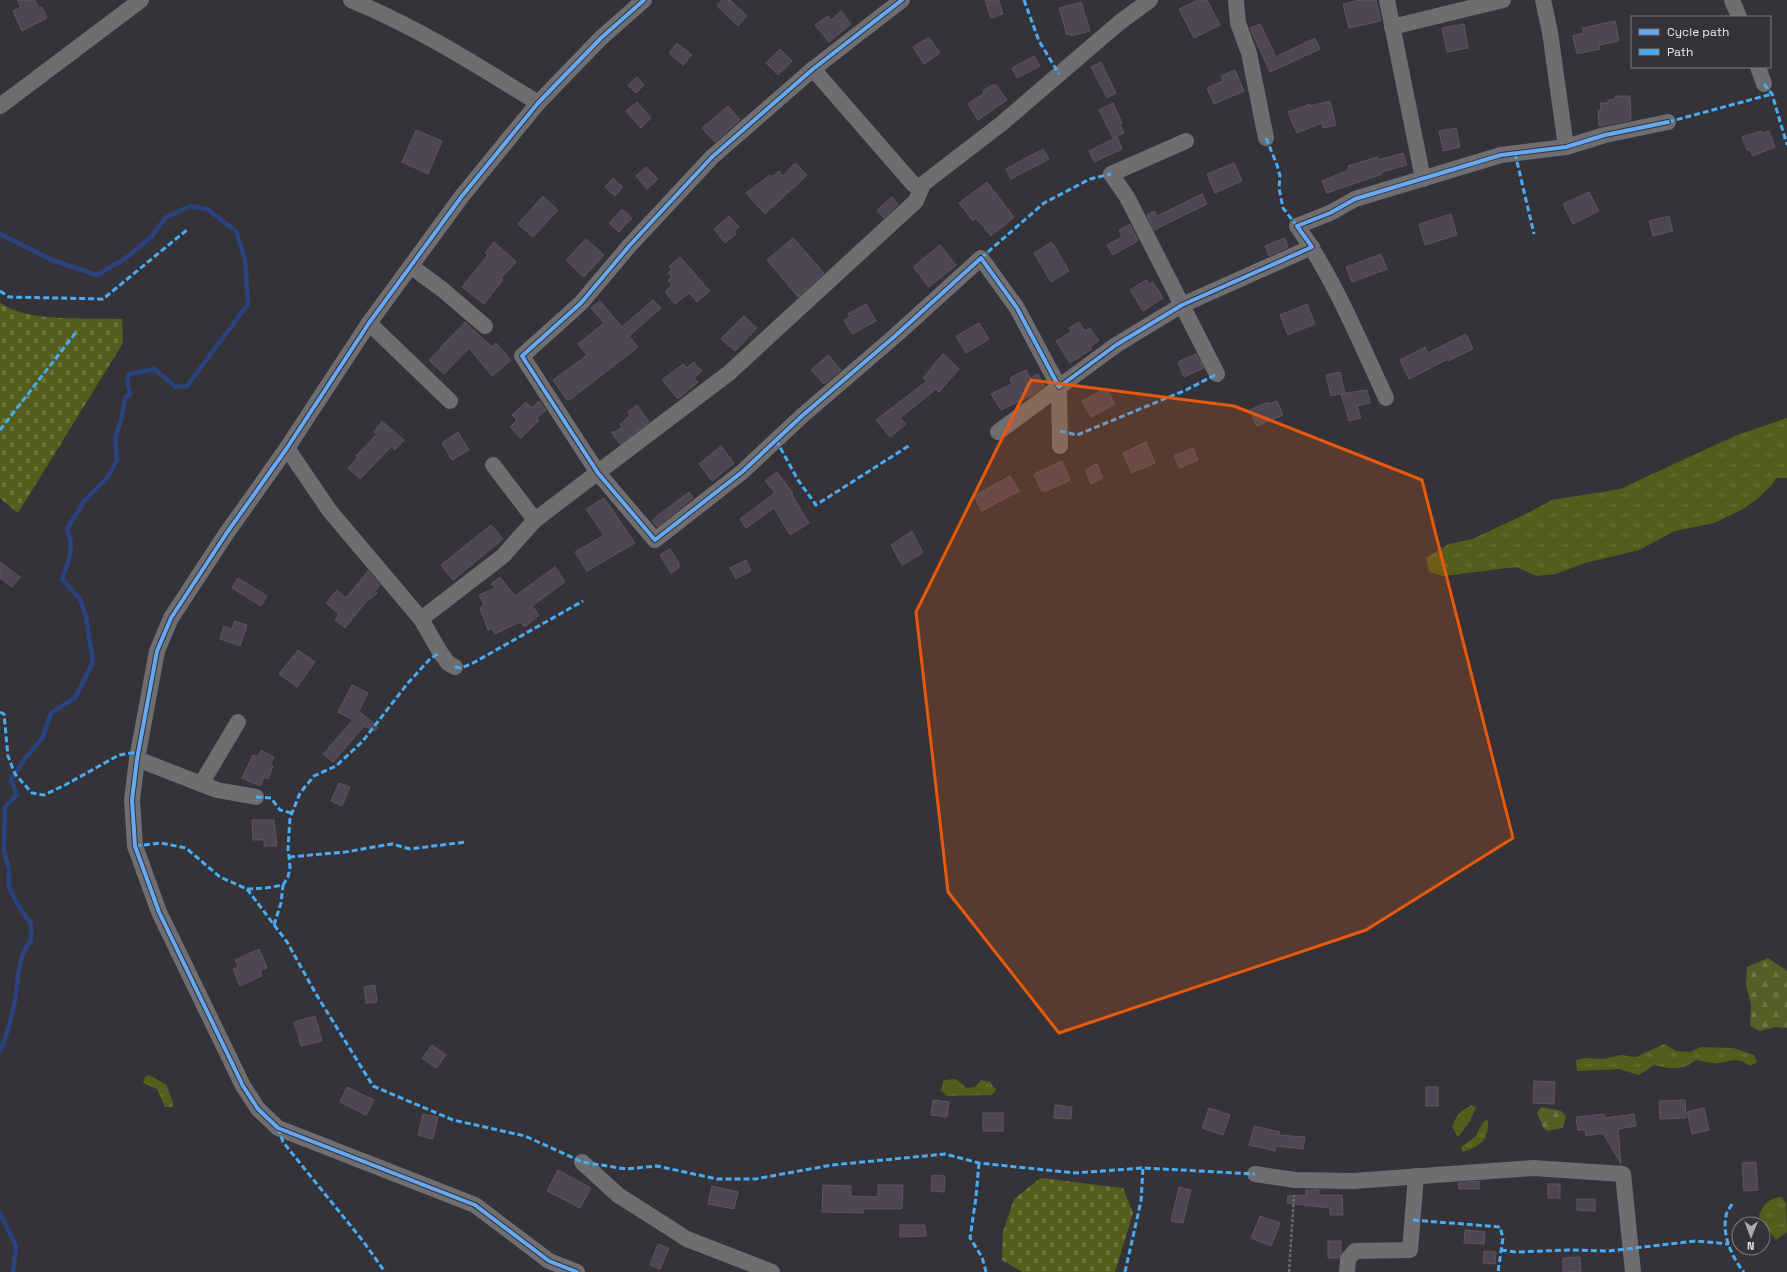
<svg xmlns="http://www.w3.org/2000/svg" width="1787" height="1272" font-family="'Space Grotesk',sans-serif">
	<defs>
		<pattern id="grass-tufts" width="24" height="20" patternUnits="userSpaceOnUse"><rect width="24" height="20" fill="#545d1b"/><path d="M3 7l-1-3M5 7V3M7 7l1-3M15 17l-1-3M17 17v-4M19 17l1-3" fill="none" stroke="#6d743c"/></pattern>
		<pattern id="forest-firs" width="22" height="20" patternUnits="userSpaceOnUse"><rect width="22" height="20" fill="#575e25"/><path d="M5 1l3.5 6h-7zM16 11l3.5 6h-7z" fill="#6f7545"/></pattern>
		<pattern id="cemetery-stones" width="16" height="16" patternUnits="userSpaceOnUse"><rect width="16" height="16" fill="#545d1b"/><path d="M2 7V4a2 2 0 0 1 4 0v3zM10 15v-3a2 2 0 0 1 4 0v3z" fill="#6d743c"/></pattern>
	</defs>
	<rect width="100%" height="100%" fill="#353338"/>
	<!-- grass -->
	<g fill="url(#grass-tufts)">
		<path d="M1787 418V478H1776L1772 485 1757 499 1743 509 1714 523 1675 531 1639 550 1585 563 1555 574 1537 576 1516 567 1443 576 1429 572 1426 558 1449 544 1472 539 1528 513 1552 500 1620 489 1737 435Z"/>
		<path d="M1664 1044 1676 1051 1690 1052 1701 1047 1733 1048 1754 1055 1757 1062 1750 1066C1735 1056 1734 1061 1719 1063 1712 1064 1703 1061 1696 1060 1683 1071 1670 1069 1654 1065L1639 1075 1619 1069 1577 1071 1576 1060 1584 1058 1604 1059 1620 1055 1636 1057Z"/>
		<path d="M149 1075 167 1085C168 1093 174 1099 173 1107H165L157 1089 143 1083 145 1077Z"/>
		<path d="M956 1079 966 1088 975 1087 981 1080 990 1082 996 1090 992 1095 947 1096 941 1090 944 1080Z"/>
		<path d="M1472 1105 1476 1108 1470 1121 1458 1137 1452 1127C1456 1115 1461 1110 1472 1105Z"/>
		<path d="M1488 1120C1489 1141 1481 1145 1463 1152L1461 1147 1475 1137 1484 1121Z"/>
		<path d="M1781 1197 1786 1203 1787 1232 1776 1240 1759 1216C1763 1205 1769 1198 1781 1197Z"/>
	</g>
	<!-- forest -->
	<g fill="url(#forest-firs)">
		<path d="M1768 958 1787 971V1028L1775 1027 1760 1031 1750 1026 1751 1005 1746 984 1747 967Z"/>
		<path d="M1541 1107 1561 1111 1566 1116 1563 1128 1547 1131 1543 1127 1537 1113Z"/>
	</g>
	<!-- cemetery -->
	<g fill="url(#cemetery-stones)">
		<path d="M0 303C26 322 90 318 122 319L123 343 18 513 0 498Z"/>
		<path d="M1041 1178 1123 1188 1133 1213 1115 1272H1022L1002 1260 1003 1232 1014 1199Z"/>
	</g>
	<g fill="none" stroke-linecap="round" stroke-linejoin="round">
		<!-- stream -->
		<g stroke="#28437f" stroke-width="4.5">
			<path d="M0 234 52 260 97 275 126 258 152 236 165 218 190 206 207 209 236 231 245 259 248 304 187 386 176 387 154 369 129 374 127 382 130 394 125 398 122 417 115 439 117 460 107 478 85 500 67 529C75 550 69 558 62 579L80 599 86 616 93 662 75 698 51 713 43 737 23 761 11 780 17 795 5 807 4 850 9 870V888L22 912 31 923V941C17 954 18 988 14 1006 10 1022 7 1037 0 1051"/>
			<path d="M0 1213 16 1246 13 1272"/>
		</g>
	</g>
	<!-- building -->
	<g fill="#4e4655" stroke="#58575a">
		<path d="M17 0H35L39 8 42 7 47 18 22 31 13 11 21 7Z"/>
		<path d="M722 0H730L747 16 738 26 717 6Z"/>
		<path d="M985 0H999L1003 14 991 18Z"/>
		<path d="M1198 0H1207L1220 25 1194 38 1179 9Z"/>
		<path d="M1360 0H1376L1381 21 1349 28 1343 4Z"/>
		<path d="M1081 2 1090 31 1071 36 1070 34 1067 35 1059 8Z"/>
		<path d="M841 11 851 24 829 42 815 25 828 16 831 20Z"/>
		<path d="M1615 21 1619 41 1599 45 1600 49 1577 54 1573 36 1584 33 1582 28Z"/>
		<path d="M1260 24 1276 57 1315 38 1320 49 1270 72 1250 28Z"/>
		<path d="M1464 24 1468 48 1447 52 1442 28Z"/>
		<path d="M929 37 940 53 924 64 913 47Z"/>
		<path d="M677 43 692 55 683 65 669 53Z"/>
		<path d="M780 49 792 61 778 75 766 63Z"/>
		<path d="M1034 56 1040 66 1017 78 1012 68Z"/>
		<path d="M1101 62 1116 93 1107 98 1091 67Z"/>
		<path d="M1235 70 1244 91 1214 104 1207 88 1223 81 1221 76Z"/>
		<path d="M637 77 644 85 636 93 628 85Z"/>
		<path d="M992 85H996L1007 100 978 120 968 104 984 93 983 91Z"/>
		<path d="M1615 96H1630L1631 120 1599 126 1598 110H1601L1600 103H1608V100L1615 99Z"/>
		<path d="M1330 101 1336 125 1323 128 1322 123 1297 133 1288 112 1310 104V106Z"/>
		<path d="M637 102 651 118 641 128 626 111Z"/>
		<path d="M1113 103 1122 123 1120 124 1124 133 1113 138 1099 110Z"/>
		<path d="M728 106 740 120 715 142 702 128Z"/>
		<path d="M1456 128 1460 147 1443 151 1439 131Z"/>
		<path d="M416 130 442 141 428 174 402 162Z"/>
		<path d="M1761 131 1762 133 1769 131 1775 147 1753 156 1750 150H1747L1742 137Z"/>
		<path d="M1117 137 1122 149 1094 162 1089 151Z"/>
		<path d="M1043 149 1049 159 1011 179 1006 169Z"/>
		<path d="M1403 153 1407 165 1381 172 1382 174 1327 193 1322 181 1349 170 1348 166 1377 157 1378 160Z"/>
		<path d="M795 163 807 175 765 214 746 193 770 175 772 177 779 171 783 176Z"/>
		<path d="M1234 163 1242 181 1215 193 1207 174Z"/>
		<path d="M646 167 658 179 647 189 636 176Z"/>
		<path d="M613 178 623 187 615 196 605 187Z"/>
		<path d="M987 182 1014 217 991 236 976 218 973 221 959 203Z"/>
		<path d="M1589 192 1599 211 1573 224 1563 204Z"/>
		<path d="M1202 194 1207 204 1154 230 1147 215 1154 211 1157 216Z"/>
		<path d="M543 196 558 210 533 237 518 224Z"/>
		<path d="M892 197 898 204 884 218 877 210Z"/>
		<path d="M622 209 632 218 619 232 609 223Z"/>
		<path d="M1451 214 1457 235 1425 245 1419 224Z"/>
		<path d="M729 216 739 227 734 231 736 234 725 243 714 229Z"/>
		<path d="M1669 216 1673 231 1653 236 1649 221Z"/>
		<path d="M1130 224 1138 241 1113 255 1107 245 1122 237 1119 230Z"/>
		<path d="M793 238 824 273 798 297 767 260Z"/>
		<path d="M1285 238 1288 247 1269 256 1265 246Z"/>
		<path d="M586 239 604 255 584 277 566 260Z"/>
		<path d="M494 242 516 262 501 278 503 280 484 304 462 287 488 255 485 253Z"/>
		<path d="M1052 242 1069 271 1051 282 1034 253Z"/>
		<path d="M940 245 956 265 929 287 913 267Z"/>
		<path d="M1381 254 1387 269 1352 282 1346 267Z"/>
		<path d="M680 257 710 291 697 302 689 293 675 304 665 292 672 285 668 280 672 277 668 273 672 270 669 266Z"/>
		<path d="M1146 280 1149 284 1153 282 1163 298 1143 311 1130 290Z"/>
		<path d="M653 300 661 308 629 336 638 347 571 399H566L553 380 587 355 578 344 604 323 591 308 600 301 622 327Z"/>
		<path d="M866 304 876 321 852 334 844 320 850 317 848 314Z"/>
		<path d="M1307 304 1315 324 1288 335 1280 315Z"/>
		<path d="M744 316 757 328 735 351 721 339Z"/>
		<path d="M465 322 492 347 496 343 511 360 492 376 469 348 444 374 429 360Z"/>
		<path d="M1079 322 1085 331 1090 328 1099 341 1090 347 1092 349 1070 363 1056 341 1071 332 1069 328Z"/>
		<path d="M979 323 989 339 966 353 956 336Z"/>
		<path d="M1466 334 1473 349 1448 361V359L1409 379 1400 360 1425 347 1428 353Z"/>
		<path d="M943 354 959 369 939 392 936 389 900 418 906 424 890 437 876 420 927 381 923 378Z"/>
		<path d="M1196 354 1204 368 1184 377 1178 362Z"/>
		<path d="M828 355 841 370 824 384 811 370Z"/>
		<path d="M694 362 702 371 694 378 698 382 678 399 662 380 683 364 687 368Z"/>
		<path d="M1026 370 1030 378 1038 374 1044 386 1032 395 1001 410 991 394 1012 384 1010 378Z"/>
		<path d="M1340 372 1345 393 1331 396 1326 375Z"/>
		<path d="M1106 388 1115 404 1091 417 1082 401Z"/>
		<path d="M1367 390 1370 403 1357 406 1361 418 1349 421 1341 394Z"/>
		<path d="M539 401 546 410 537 418 539 420 521 438 510 427 517 420 512 415 526 402 532 408Z"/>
		<path d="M1277 401 1283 415 1257 426 1250 410 1268 402 1269 404Z"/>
		<path d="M637 405 649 422 620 444 611 432H615L622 427 620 424 630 416 628 412Z"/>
		<path d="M382 421 404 440 395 450 391 447 360 479 348 468 358 457 356 456 377 434 374 432Z"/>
		<path d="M458 432 469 450 452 460 442 443Z"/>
		<path d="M1146 442 1155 463 1132 473 1123 453Z"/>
		<path d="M721 446 734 463 712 481 699 464Z"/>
		<path d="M1193 448 1198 460 1180 468 1174 456Z"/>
		<path d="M1062 461 1070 480 1047 491H1042L1034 474Z"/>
		<path d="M1097 464 1103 478 1091 484 1085 470Z"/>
		<path d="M777 472 793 493 792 495 809 523 790 535 774 508 746 528 740 519 775 493 765 481Z"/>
		<path d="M1010 476 1019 491 982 511 974 496Z"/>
		<path d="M689 492 693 498 657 527 652 520Z"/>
		<path d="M604 498 635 543 587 571 575 552 604 535 586 509Z"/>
		<path d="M491 525 503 539 453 580 441 565Z"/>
		<path d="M912 531 923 553 902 565 891 545Z"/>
		<path d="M670 549 679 563V568L671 573 660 555Z"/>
		<path d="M746 560 751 571 736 579 730 568Z"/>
		<path d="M0 562 20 577 12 587 0 578Z"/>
		<path d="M555 567 565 582 532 606 539 615 525 627 520 622 495 634 492 628 488 630 480 608 484 605 479 595 495 588 491 584 500 577 515 596Z"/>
		<path d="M368 571 380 585 375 591 377 593 366 602 345 628 335 620 339 614 326 603 337 590 346 598Z"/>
		<path d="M238 578 267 596 261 606 232 588Z"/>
		<path d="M235 621 247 625 240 646 220 639 224 626 232 629Z"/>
		<path d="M298 650 315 662 297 687 279 674Z"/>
		<path d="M352 685 368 693 359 711 378 727 375 731 364 726 333 762 323 754 353 720 338 712Z"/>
		<path d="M261 750 274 757 270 765 273 766 268 779 264 777 260 786 242 778 253 755 258 757Z"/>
		<path d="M339 783 350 787 342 806 331 801Z"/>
		<path d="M252 820H274L277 846H264V840H253Z"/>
		<path d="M259 949 267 968 260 971 262 976 240 986 233 969 238 967 235 960Z"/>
		<path d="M375 985 377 1002 366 1003 364 987Z"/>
		<path d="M315 1016 322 1041 301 1046 294 1022Z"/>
		<path d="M432 1045 446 1055 436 1068 422 1058Z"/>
		<path d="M1534 1081 1555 1082 1554 1104 1533 1103Z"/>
		<path d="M347 1087 374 1100 366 1115 340 1102Z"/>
		<rect x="1426" y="1087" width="12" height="19"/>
		<path d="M933 1100 949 1102 947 1117 931 1115Z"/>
		<path d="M1685 1100 1686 1118 1660 1119 1659 1101Z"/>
		<path d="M1055 1105 1072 1107 1071 1119 1054 1118Z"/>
		<path d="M1209 1108 1230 1115 1223 1135 1202 1128Z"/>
		<path d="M1704 1108 1709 1130 1692 1134 1687 1112Z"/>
		<rect x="983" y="1113" width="20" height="18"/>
		<path d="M423 1114 438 1117 433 1139 418 1135Z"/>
		<path d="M1604 1114 1605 1118 1634 1114 1636 1126 1618 1129 1621 1164 1603 1133 1586 1136 1585 1130H1578L1576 1117Z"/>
		<path d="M1254 1126 1280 1132 1279 1135 1305 1137 1303 1149 1276 1146 1275 1151 1249 1145Z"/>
		<path d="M1756 1162 1758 1190 1744 1191 1742 1163Z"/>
		<path d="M558 1170 591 1188 580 1208 547 1191Z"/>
		<path d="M932 1175 945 1176 944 1192 931 1191Z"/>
		<path d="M1479 1181V1189H1459L1458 1183Z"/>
		<rect x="1548" y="1184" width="12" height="14"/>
		<path d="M823 1185 851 1186V1196L878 1197V1185H903L902 1209H863V1213L822 1212Z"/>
		<path d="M712 1186 738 1192 734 1209 708 1204Z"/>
		<path d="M1179 1187 1191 1190 1183 1223 1171 1221Z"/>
		<path d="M1306 1190H1319L1318 1195H1342L1343 1215H1330V1208L1287 1203 1288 1196 1306 1195Z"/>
		<path d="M1577 1199H1595V1211L1577 1210Z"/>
		<path d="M1260 1216 1280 1223 1271 1246 1251 1238Z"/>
		<path d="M900 1225H925L926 1236 900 1237Z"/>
		<path d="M1465 1230 1485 1232 1484 1244 1464 1243Z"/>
		<path d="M1328 1241H1341V1253L1339 1258H1328Z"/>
		<path d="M658 1244 669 1248 660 1269 650 1265Z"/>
		<path d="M1484 1251 1496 1252 1495 1264 1483 1263Z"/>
		<path d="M1580 1257 1581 1272H1563V1258Z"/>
	</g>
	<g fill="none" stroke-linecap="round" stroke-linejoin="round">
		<!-- path -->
		<path stroke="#6b696d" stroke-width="2.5" stroke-dasharray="3 2" stroke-linecap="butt" d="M1289 1272 1294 1195"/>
		<!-- minor -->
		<g stroke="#6e6d6f" stroke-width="16">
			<path d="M351 0C417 27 477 65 538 103"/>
			<path d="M902 0 813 69 712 157 630 245 581 303 522 356 598 473 655 540 742 472 803 415 895 336 981 258 1017 308 1059 387 1116 345 1182 305 1312 247"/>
			<path d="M1236 0 1238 23 1249 53 1266 138"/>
			<path d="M1387 0 1423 179"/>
			<path d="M1543 0 1550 32 1566 147"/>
			<path d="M1732 0 1739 17"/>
			<path d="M1392 27 1503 0"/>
			<path d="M1758 67 1764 84"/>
			<path d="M813 69 913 184 921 188"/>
			<path d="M0 106 141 0"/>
			<path d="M1186 141 1111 174 1127 197 1217 374"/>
			<path d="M412 267 443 290 485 326"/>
			<path d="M369 323 450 401"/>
			<path d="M1059 387 1060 446"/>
			<path d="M1386 398C1359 340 1334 278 1297 226L1330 213 1355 199 1501 155 1566 147 1605 135 1668 122"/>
			<path d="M998 432 1059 387"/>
			<path d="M287 448 329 510 421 619 440 652 448 663 455 667"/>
			<path d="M493 465 535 520"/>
			<path d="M421 619 503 556 535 520 729 373 916 201 923 184 1001 124 1120 22 1150 0"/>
			<path d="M137 759 217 790 256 797"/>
			<path d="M201 784 238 722"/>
			<path d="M582 1162 618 1195 687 1239 772 1272"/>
			<path d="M1255 1174 1295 1180 1353 1181 1533 1168 1623 1174 1633 1272"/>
			<path d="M577 1272 549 1261 475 1205 278 1128 258 1109 243 1086 159 912 135 846 132 800 137 759 157 651 171 618 226 534 287 448 369 323 462 196 538 103 601 38 644 0"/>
			<path d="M1347 1272 1348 1259 1355 1251 1410 1250 1416 1176"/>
		</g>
		<!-- quiet -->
		<g stroke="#46acf6" stroke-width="3" stroke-dasharray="6 3" stroke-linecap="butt">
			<path d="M1024 0 1039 41 1059 74"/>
			<path d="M1764 84 1772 94 1787 145"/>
			<path d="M1668 122 1772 94"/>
			<path d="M1266 138 1277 165 1280 176 1279 188 1283 208 1297 226"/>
			<path d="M1515 153 1534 234"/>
			<path d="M981 258 1044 203 1090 179 1111 174"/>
			<path d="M0 291 9 297 103 299 188 229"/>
			<path d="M0 430 77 331"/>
			<path d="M1060 431 1077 435 1186 390 1217 374"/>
			<path d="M776 440 798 480 816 505 910 445"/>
			<path d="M455 667 461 668 473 663 583 601"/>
			<path d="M0 712 4 714 8 756 15 774 32 793 44 795 65 785 119 755 138 752"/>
			<path d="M256 797 271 798 280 810 292 813"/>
			<path d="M135 846 161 843 186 848 220 877 247 889 287 942 316 994 373 1086 453 1120 525 1136 582 1162 626 1169 657 1166 717 1179H755L832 1165 945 1154 979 1163 1075 1173 1143 1168 1255 1174"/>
			<path d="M289 857 345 852 392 844 410 849 466 842"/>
			<path d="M247 889 266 888 283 885 288 877 290 867 288 848 290 818 300 793 314 776 336 766 362 742 408 683 429 660 440 652"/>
			<path d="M274 925 281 903 283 885"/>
			<path d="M278 1128 283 1142 363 1241 385 1272"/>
			<path d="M979 1163 976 1197 970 1238 982 1257 986 1272"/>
			<path d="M1732 1204C1730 1208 1726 1212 1726 1216 1722 1235 1732 1258 1744 1272"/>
			<path d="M1413 1220 1500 1227 1503 1238 1498 1272"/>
			<path d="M1501 1250 1516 1252 1569 1250 1608 1251 1696 1241 1729 1244"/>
			<path d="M1125 1272 1141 1201 1143 1168"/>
		</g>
		<defs>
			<g id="cycleway">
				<path d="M902 0 813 69 712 157 630 245 581 303 522 356 598 473 655 540 742 472 803 415 895 336 981 258 1017 308 1059 387 1116 345 1182 305 1312 247 1297 226 1330 213 1355 199 1501 155 1566 147 1605 135 1668 122"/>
				<path d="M577 1272 549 1261 475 1205 278 1128 258 1109 243 1086 159 912 135 846 132 800 137 759 157 651 171 618 226 534 287 448 369 323 462 196 538 103 601 38 644 0"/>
			</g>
		</defs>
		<!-- cycleway casing -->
		<use href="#cycleway" stroke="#353239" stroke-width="6"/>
		<!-- cycleway -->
		<use href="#cycleway" stroke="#66a8f1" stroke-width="4"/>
	</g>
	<!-- marked area -->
	<path fill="#e8590c" fill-opacity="0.2" stroke="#e8590c" stroke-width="3" stroke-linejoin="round" d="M1031 380 1234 406 1422 480 1513 838 1366 930 1059 1033 948 892 916 612Z"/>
	<!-- legend -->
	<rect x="1631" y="16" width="140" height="52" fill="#353239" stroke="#7d7b81"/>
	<rect x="1639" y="29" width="20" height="6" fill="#66a8f1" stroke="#7d7b81"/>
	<text x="1667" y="36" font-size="12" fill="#eae8ec">Cycle path</text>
	<rect x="1639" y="49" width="20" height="6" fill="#46acf6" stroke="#7d7b81"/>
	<text x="1667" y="56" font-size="12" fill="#eae8ec">Path</text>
	<!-- north arrow -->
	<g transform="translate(1751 1236) rotate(181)"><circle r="19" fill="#353239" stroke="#7d7b81"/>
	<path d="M0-3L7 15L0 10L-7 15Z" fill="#aba9ad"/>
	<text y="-6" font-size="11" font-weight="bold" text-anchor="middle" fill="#eae8ec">N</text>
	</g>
</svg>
